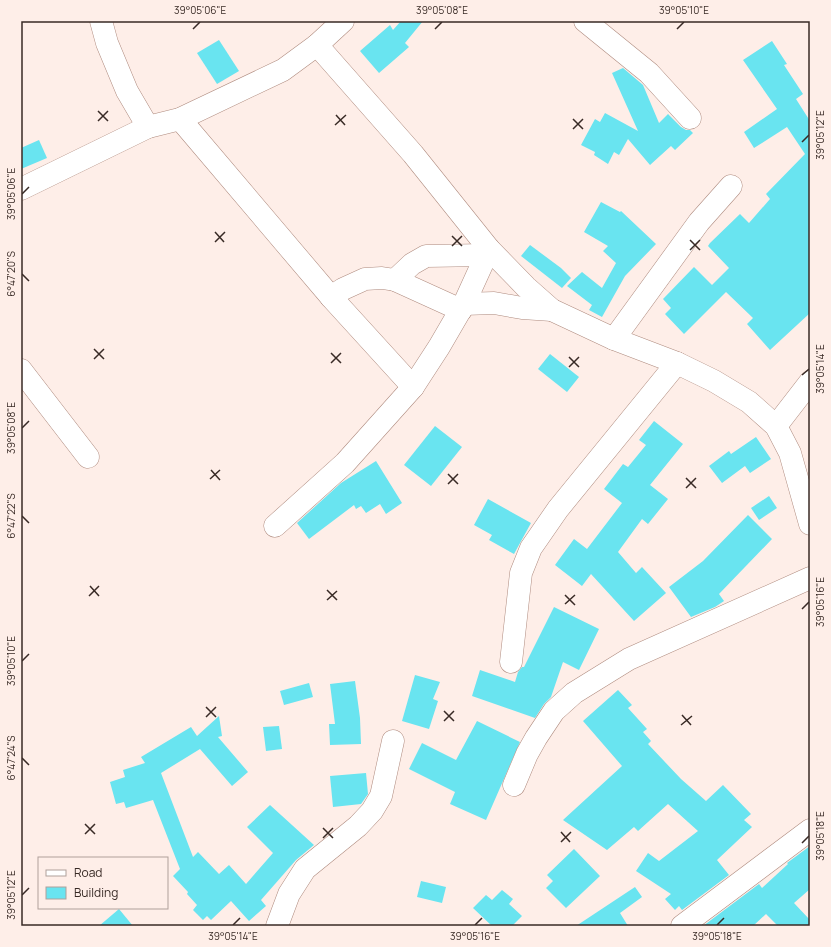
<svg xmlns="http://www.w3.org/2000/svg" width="831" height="947" font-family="Manrope,sans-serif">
	<rect width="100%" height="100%" fill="#feeee8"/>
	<!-- building -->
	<g fill="#69e4f0">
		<path d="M401 21H423L405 43 409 47 379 73 360 51 390 25 393 30Z"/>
		<path d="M219 40 239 71 217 84 197 53Z"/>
		<path d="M772 41 787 64 784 65 803 94 796 99 810 121V313L770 350 747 324 753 318 726 292 684 334 665 314 671 308 663 299 694 267 712 285 729 268 708 246 710 243 740 214 749 223 770 199 766 194 805 154 787 127 754 148 744 132 777 109 743 60Z"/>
		<path d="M623 68 643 85 659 123 668 114 681 127 686 130H690L693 133 675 150 671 146 650 165 628 139 619 155 614 152 608 164 594 155 595 152 581 145 595 119 600 122 605 113 638 131 612 73Z"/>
		<path d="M39 140 47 158 21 169V148Z"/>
		<path d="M601 202 620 212 621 211 656 244 625 276 602 317 589 310 592 305 567 286 582 272 602 288 616 263 603 251 608 246 584 232Z"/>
		<path d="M530 245 561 268 571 278 562 288 521 256Z"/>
		<path d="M550 354 579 377 567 392 538 369Z"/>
		<path d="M654 421 683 444 650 485 668 499 648 524 642 519 618 552 636 573 642 567 666 593 634 621 591 574 582 586 555 565 574 539 587 549 622 503 604 489 623 464 628 467 646 445 639 440Z"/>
		<path d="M435 426 462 447 431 486 404 465Z"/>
		<path d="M756 437 771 459 750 473 745 466 722 483 709 466 729 451 731 454Z"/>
		<path d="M376 461 402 503 386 514 380 504 366 513 361 506 356 509 354 505 309 539 297 523 341 483Z"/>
		<path d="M769 496 777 508 759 520 751 508Z"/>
		<path d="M488 499 531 523 514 554 489 540 492 535 474 525Z"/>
		<path d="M748 515 772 539 719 594 724 601 715 607 691 617 669 587 703 561Z"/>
		<path d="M554 607 599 629 579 670 563 662 551 697 544 704 535 718 472 696 480 670 515 682 518 672 522 667H524Z"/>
		<path d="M415 675 440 682 433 699 438 701 429 729 402 721Z"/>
		<path d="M355 681 360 718 361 744 330 745 329 724H335L330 684Z"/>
		<path d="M309 683 313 697 284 705 280 691Z"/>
		<path d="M618 690 632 705 628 708 647 729 643 732 651 741 648 744 681 779 706 801 723 785 751 814 744 820 752 827 717 860 729 875 682 910 679 906 675 910 665 899 671 894 636 871 648 853 659 861 698 831 668 804 638 831 634 827 607 850 563 820 622 766 583 721Z"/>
		<path d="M219 716 222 736 218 737 248 772 232 786 200 749 161 773 193 857 198 852 219 874 229 865 246 884 273 853 247 827 270 805 314 845 296 860 261 900 266 906 249 921 231 901 211 920 207 916 203 920 193 910 197 905 187 894 188 892 173 876 180 869 153 800 126 808 124 802 116 804 110 782 125 777 123 770 145 763 141 757 191 727 197 736Z"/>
		<path d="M477 721 520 742 486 820 450 804 455 792 409 769 422 743 456 760Z"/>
		<path d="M279 726 282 749 266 751 263 727Z"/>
		<path d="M366 773 368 794 361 804 333 807 330 776Z"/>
		<path d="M810 846V889L794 903 810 920V926H778L766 914 753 926H703L759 884 762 888 788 864 787 863Z"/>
		<path d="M574 849 600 876 566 908 546 888 553 881 547 875Z"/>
		<path d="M421 881 446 887 442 903 417 897Z"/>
		<path d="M635 887 642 897 620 913 628 926H576Z"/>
		<path d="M502 890 513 899 509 904 522 916 512 926H492L473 908 486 895 492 900Z"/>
		<path d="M119 909 133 926H99Z"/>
	</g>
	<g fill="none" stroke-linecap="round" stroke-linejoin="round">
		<defs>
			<g id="minor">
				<path d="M101 21 107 43 127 91 148 127"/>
				<path d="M585 21 649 73 690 118"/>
				<path d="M317 45 413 154 489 249 526 287 552 310 614 339 677 363 714 381 749 402 776 426 790 453 810 524"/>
				<path d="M180 119 331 297 413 387"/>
				<path d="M21 189 148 127 180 119 283 70 317 45 343 21"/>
				<path d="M395 280 412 264 426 256 486 255"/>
				<path d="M331 297 343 289 365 279 382 278 395 280 461 310"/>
				<path d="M464 304 494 303 522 308 552 310"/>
				<path d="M614 339 699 222 731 186"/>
				<path d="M21 370 88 457"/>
				<path d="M776 426 810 382"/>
				<path d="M275 526 345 463 413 387 439 347 464 304 489 249"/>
				<path d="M511 662 521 573 531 548 558 509 677 363"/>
				<path d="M514 785 527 754 536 738 554 711 574 693 629 659 810 578"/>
				<path d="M277 926 289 894 305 869 358 826 372 811 381 796 393 741"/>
				<path d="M682 926 810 830"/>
			</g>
		</defs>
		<!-- minor casing -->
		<use href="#minor" stroke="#af8b7f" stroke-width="23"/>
		<!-- minor -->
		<use href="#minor" stroke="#fff" stroke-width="22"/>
	</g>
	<!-- ticks -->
	<path fill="none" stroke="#382a25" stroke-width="1.5" d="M193 29 200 22M435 29 442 22M677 29 684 22M98 111 108 121M336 115 345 125M573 119 583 129M98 121 108 111M335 125 346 115M573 129 583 119M802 142 809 135M22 194 29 187M215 232 224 242M452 236 462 246M690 240 700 250M215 242 225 232M452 246 462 236M690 250 700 240M22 274 29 281M94 349 104 359M331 353 341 363M569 357 579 367M94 359 104 349M331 363 341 353M569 367 579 357M802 375 809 369M22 428 29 421M211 470 220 480M448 474 458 484M686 478 696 488M210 479 220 470M448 484 458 474M686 488 696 478M22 516 29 523M90 586 99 596M327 590 337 600M565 595 575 605M89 596 99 586M327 600 337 591M565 604 575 595M802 609 809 602M22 661 29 654M206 707 216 717M444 711 454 721M682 715 691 725M206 717 216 707M444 721 454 711M681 725 692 716M22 758 29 765M85 824 95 834M323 828 333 838M561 832 570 842M85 834 95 824M323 838 333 828M561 842 571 832M802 843 809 836M22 895 29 888M233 925 240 918M475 925 482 918M717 925 724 918"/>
	<!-- border -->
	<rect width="831" height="947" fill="none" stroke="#feeee8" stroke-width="44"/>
	<!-- legend -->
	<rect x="38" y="857" width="130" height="52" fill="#feeee8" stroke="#afa09a"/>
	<rect x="46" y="870" width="20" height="6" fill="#ffffff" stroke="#afa09a"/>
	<text x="74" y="877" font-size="12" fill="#382a25">Road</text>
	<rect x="46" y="887" width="20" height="12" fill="#69e4f0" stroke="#afa09a"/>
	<text x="74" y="897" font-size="12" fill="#382a25">Building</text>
	<rect x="22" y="22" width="787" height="903" fill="none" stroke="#382a25" stroke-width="1.5"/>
	<g font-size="10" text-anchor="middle" fill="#382a25">
		<text x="200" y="14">39°05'06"E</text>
		<text x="442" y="14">39°05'08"E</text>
		<text x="684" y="14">39°05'10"E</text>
		<text transform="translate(820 135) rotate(-90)" y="4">39°05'12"E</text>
		<text transform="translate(11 194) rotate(-90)" y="4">39°05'06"E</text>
		<text transform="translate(11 274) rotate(-90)" y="4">6°47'20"S</text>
		<text transform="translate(820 369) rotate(-90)" y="4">39°05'14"E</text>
		<text transform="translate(11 428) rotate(-90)" y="4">39°05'08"E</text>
		<text transform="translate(11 516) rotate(-90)" y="4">6°47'22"S</text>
		<text transform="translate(820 602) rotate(-90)" y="4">39°05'16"E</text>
		<text transform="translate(11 661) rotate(-90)" y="4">39°05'10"E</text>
		<text transform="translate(11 758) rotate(-90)" y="4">6°47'24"S</text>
		<text transform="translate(820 836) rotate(-90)" y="4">39°05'18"E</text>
		<text transform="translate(11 895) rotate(-90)" y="4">39°05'12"E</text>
		<text x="233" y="940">39°05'14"E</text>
		<text x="475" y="940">39°05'16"E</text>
		<text x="717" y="940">39°05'18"E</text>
	</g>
</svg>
